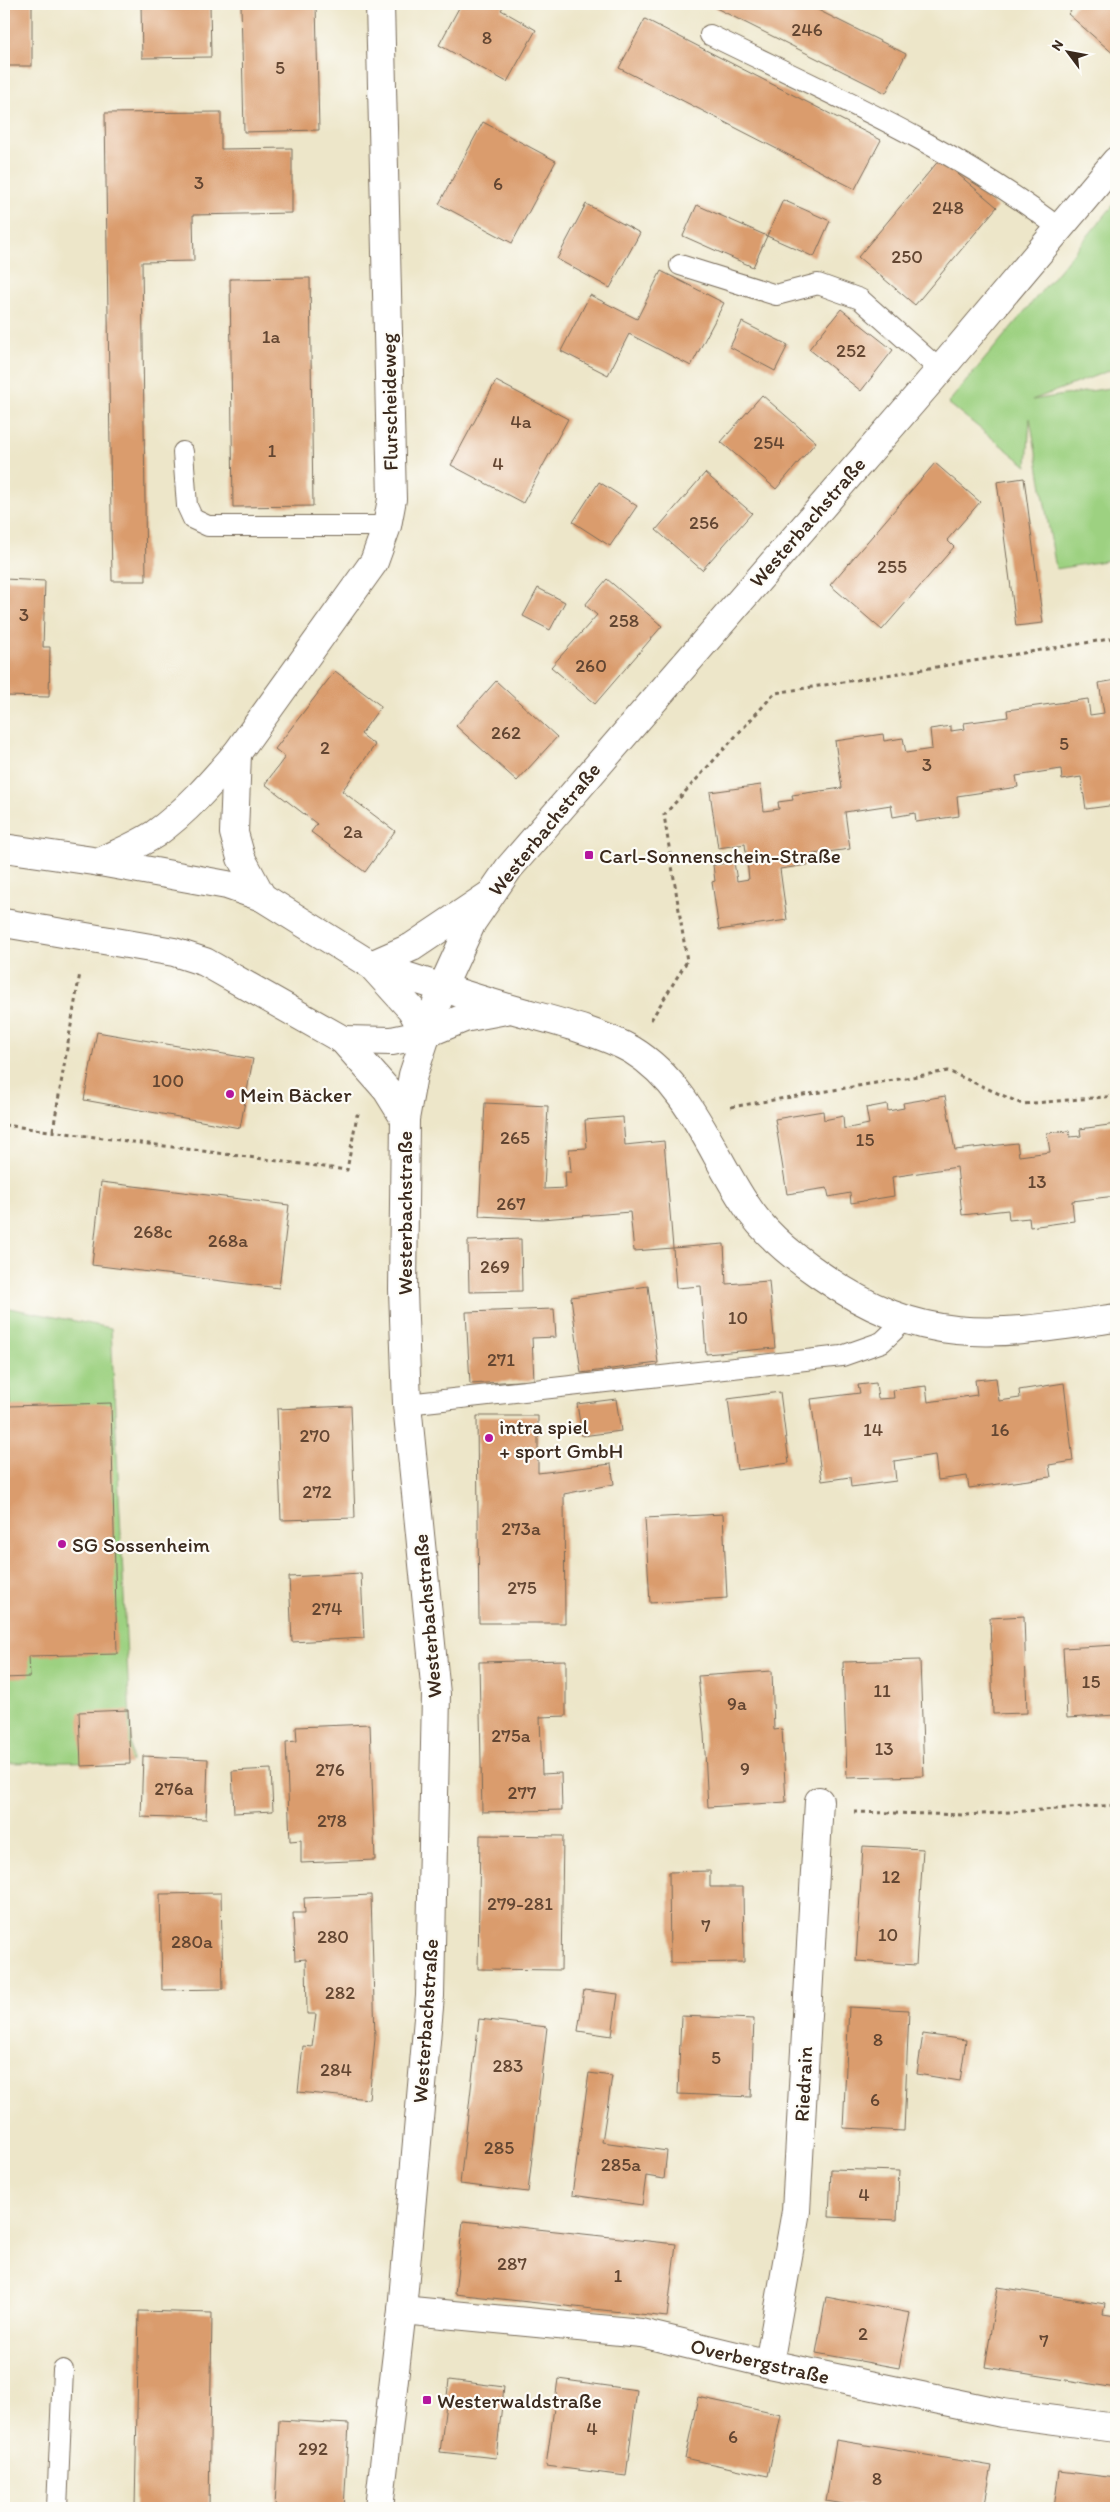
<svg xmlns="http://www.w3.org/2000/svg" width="1120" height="2512" font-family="Itim,sans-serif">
	<rect width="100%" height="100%" fill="#fdfcf7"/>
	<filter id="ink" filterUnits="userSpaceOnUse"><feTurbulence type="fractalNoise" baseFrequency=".02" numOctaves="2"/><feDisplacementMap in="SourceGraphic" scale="10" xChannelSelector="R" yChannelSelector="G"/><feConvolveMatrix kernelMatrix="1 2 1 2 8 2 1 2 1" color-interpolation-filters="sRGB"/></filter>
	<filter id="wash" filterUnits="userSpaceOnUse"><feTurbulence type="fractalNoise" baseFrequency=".0096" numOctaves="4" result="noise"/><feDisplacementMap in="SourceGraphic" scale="20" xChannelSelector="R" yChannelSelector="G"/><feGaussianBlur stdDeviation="1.12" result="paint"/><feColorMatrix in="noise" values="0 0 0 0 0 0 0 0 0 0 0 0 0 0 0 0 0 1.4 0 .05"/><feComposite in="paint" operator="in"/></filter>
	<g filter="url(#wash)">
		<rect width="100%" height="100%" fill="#ede6c9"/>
		<!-- green -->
		<g fill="#9dd181" stroke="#6c7e50">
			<path d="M1116 202V368L1032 400 1116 387V559L1056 569 1030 418 1027 466 948 403Z"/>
			<path d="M4 1307 111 1328 132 1761 4 1763Z"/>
		</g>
		<g id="blocks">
			<!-- building -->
			<g fill="#da9c6d">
				<rect x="4" y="4" width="28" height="62"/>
				<path d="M141 4H210L211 57 142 58Z"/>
				<path d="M241 4H316L319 130 244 132Z"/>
				<path d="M461 4H505L501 10 536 30 507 82 439 45Z"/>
				<path d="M708 4H806L906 54 886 93Z"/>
				<path d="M1077 4H1116V56L1068 14Z"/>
				<path d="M645 19 881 140 855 189 619 68Z"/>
				<path d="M221 112V149L292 148V213L193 215 194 261 142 262 146 581H112L105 113Z"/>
				<path d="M483 122 556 161 512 243 439 204Z"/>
				<path d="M940 159 997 207 915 305 858 257Z"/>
				<path d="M783 200 830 221 814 257 767 236Z"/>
				<path d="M586 204 640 233 610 288 557 259Z"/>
				<path d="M697 205 767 236 753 267 683 236Z"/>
				<path d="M661 271 724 303 691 366 629 334 608 375 561 351 590 295 637 319Z"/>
				<path d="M310 278 313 506 233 507 230 279Z"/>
				<path d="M841 309 893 350 861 391 809 349Z"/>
				<path d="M742 322 788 345 775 371 730 347Z"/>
				<path d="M496 381 568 419 523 503 451 465Z"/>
				<path d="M762 395 816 442 776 489 721 442Z"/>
				<path d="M935 463 980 502 947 540 954 547 882 630 830 585Z"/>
				<path d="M705 473 752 513 702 570 656 530Z"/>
				<path d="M1024 478 1043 623 1016 626 997 482Z"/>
				<path d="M599 482 637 506 610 546 573 522Z"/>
				<path d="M4 579 45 581 43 647H50L49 697 4 696Z"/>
				<path d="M607 579 662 626 595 704 551 667 597 615 585 605Z"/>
				<path d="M538 588 565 602 550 630 523 616Z"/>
				<path d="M335 671 381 706 361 734 375 745 342 791 395 831 365 872 311 832 317 824 265 784 285 757 275 749Z"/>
				<path d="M1116 680V805L1086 809 1081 777 1062 780 1061 769 1016 776 1018 787 957 796 959 816 916 822 915 813 893 817 891 805 845 812 850 849 813 854 814 864 780 869 787 920 719 930 712 882 715 881 713 865 734 862 737 881 749 879 745 844 718 848 710 792 761 785 764 811 779 809 778 802 793 800 792 795 842 788 835 741 883 734 884 741 903 738 906 753 932 749 930 729 951 726V731L965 729 964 723 1008 717 1007 710 1088 699 1090 715 1104 713 1099 683Z"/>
				<path d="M496 681 557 737 517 781 456 726Z"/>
				<path d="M97 1032 253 1059 240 1128 84 1100Z"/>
				<path d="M945 1096 955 1150 1017 1143 1019 1156 1050 1152 1047 1133 1069 1131 1070 1137 1081 1136 1080 1129 1116 1124V1196L1072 1201 1074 1221 1030 1227 1029 1218 1009 1220 1008 1210 962 1215 957 1167 892 1177 894 1196 851 1203 850 1193 829 1197 827 1188 787 1194 775 1119 823 1111 824 1120 843 1116 844 1129 869 1124 866 1108 887 1104 888 1111 904 1108 903 1103Z"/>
				<path d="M485 1103 548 1106 544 1189 566 1188 565 1172H571L569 1149 587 1148 585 1120 623 1117 625 1145 664 1141 673 1248 634 1251 630 1212 542 1219 479 1216Z"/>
				<path d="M101 1182 289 1205 279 1288 92 1265Z"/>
				<path d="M521 1239 522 1291 469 1292 468 1241Z"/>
				<path d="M724 1244 726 1284 769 1281 775 1348 706 1354 701 1286 676 1288 673 1248Z"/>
				<path d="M648 1286 658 1363 581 1373 571 1297Z"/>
				<path d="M554 1309 556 1337 532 1338 534 1380 470 1384 466 1312Z"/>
				<path d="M4 1360H8L9 1406 111 1403 117 1654 29 1656 30 1677 4 1678Z"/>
				<path d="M996 1378 999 1401 1020 1398 1019 1390 1064 1383 1073 1461 1049 1465 1051 1477 969 1488 967 1476 938 1480 935 1455 894 1461 896 1481 851 1487 850 1477 822 1481 811 1399 860 1393 858 1385 876 1383 878 1399 894 1398 893 1390 926 1386 928 1402 977 1395 975 1380Z"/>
				<path d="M780 1392 789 1463 737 1470 728 1399Z"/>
				<path d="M616 1399 621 1431 582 1436 577 1404Z"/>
				<path d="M351 1406 355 1518 281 1520 277 1409Z"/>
				<path d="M477 1416H538V1473L611 1464 614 1484 564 1494 565 1623H479Z"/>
				<path d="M723 1514 727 1598 650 1603 645 1518Z"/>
				<path d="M361 1573 364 1638 292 1642 289 1577Z"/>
				<path d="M1024 1616 1027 1713 993 1714 990 1618Z"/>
				<path d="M1116 1645V1715L1067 1718 1063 1648Z"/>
				<path d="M566 1660V1716L540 1717 542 1774 561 1773 562 1810 482 1812 479 1662Z"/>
				<path d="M920 1660 924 1776 847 1778 843 1662Z"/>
				<path d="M772 1671 774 1730 782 1729 786 1802 708 1807 704 1734 698 1676Z"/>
				<path d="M128 1710 130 1764 81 1766 79 1712Z"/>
				<path d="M370 1724 375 1860 301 1863V1840L290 1841 286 1742 297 1741 296 1727Z"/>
				<path d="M143 1756 208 1759 206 1819 141 1817Z"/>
				<path d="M271 1769 273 1811 234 1813 232 1771Z"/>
				<path d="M480 1835 563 1836 561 1970 478 1969Z"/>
				<path d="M863 1846 923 1849 916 1965 856 1961Z"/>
				<path d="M710 1871V1887H743L744 1962 670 1963 669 1872Z"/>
				<path d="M221 1893 223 1989 162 1990 160 1894Z"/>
				<path d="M371 1895 375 2039 369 2099 298 2092 303 2046 312 2047 316 2014H307L306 1959 295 1960 293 1913H305L304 1898Z"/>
				<path d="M584 1990 618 1994 612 2036 578 2031Z"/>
				<path d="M849 2007 909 2010 904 2131 843 2128Z"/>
				<path d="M681 2016 754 2019 751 2097 678 2094Z"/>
				<path d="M479 2019 547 2027 528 2192 460 2184Z"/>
				<path d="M923 2034 966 2040 960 2081 917 2074Z"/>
				<path d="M589 2073 612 2076 602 2142 667 2151 664 2179 646 2176 642 2205 572 2195Z"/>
				<path d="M831 2169 899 2171 897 2220 829 2217Z"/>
				<path d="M463 2221 676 2244 667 2317 455 2294Z"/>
				<path d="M998 2287 1105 2304 1103 2314 1116 2316V2388L985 2367Z"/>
				<path d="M826 2297 910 2313 899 2368 816 2353Z"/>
				<path d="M139 2311 212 2313 209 2508H135Z"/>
				<path d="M558 2379 637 2390 626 2476 546 2466Z"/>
				<path d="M449 2380 504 2387 496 2458 440 2452Z"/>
				<path d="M698 2397 781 2415 768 2476 685 2458Z"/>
				<path d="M279 2420 349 2424 344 2508H275Z"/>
				<path d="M836 2440 992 2466 984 2508H868L826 2501Z"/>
				<path d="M1059 2471 1116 2478V2508H1054Z"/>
			</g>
		</g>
	</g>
	<g filter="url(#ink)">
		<use href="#blocks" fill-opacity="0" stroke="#796c5a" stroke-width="1"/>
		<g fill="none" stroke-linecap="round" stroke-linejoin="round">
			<defs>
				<g id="service">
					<path d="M710 35C830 94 953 147 1059 228"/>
					<path d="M680 265 776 295 818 284 860 299 940 370"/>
					<path d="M183 452 187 506 193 519 208 526H387"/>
					<path d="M407 1404 842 1356 882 1342 905 1320"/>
					<path d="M57 2508 63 2370"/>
				</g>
				<g id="minor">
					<path d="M237 753 234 833 241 858 262 897"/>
					<path d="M4 848 100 862 227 885 262 897 371 965 412 947 488 896"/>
					<path d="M100 862C118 853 138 845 155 834 186 812 212 782 237 753L374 562 387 526 392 499 380 4"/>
					<path d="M4 923 174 952 205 962 343 1040 387 1090 405 1119"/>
					<path d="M371 965C419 980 467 996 515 1010 550 1020 601 1032 632 1050 688 1084 710 1150 744 1202 762 1231 792 1256 820 1275 925 1349 997 1335 1116 1318"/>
					<path d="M373 967 411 1009 425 1034"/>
					<path d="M343 1040 392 1041 425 1034 464 1018 506 1010"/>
					<path d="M402 2310 641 2333 769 2364 1002 2413 1116 2428"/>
					<path d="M769 2364 796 2211 819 1801"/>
				</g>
				<path id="secondary" d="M379 2508 402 2310 430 1996 436 1694 407 1404 403 1290 405 1119 413 1075 442 988 472 922 509 868 940 370 1116 161"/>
			</defs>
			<!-- service casing -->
			<use href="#service" stroke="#796c5a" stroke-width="22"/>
			<!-- minor casing -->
			<use href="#minor" stroke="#796c5a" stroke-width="30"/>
			<!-- secondary casing -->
			<use href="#secondary" stroke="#796c5a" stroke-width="30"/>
			<!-- path -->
			<g stroke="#796c5a" stroke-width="3" stroke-dasharray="4 4" stroke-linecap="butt">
				<path d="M651 1020 687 961 664 815 775 693 1116 638"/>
				<path d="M731 1107 948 1071 1022 1104 1116 1096"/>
				<path d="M4 1125 347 1170 357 1115 360 1116"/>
				<path d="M53 1130 80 973"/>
				<path d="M854 1812 966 1815 1116 1805"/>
			</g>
			<!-- service -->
			<use href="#service" stroke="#fff" stroke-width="20"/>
			<!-- minor -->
			<use href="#minor" stroke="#fff" stroke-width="28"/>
			<!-- secondary -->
			<use href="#secondary" stroke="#fff" stroke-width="28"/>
		</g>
	</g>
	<!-- markers -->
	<g fill="#b5179e" stroke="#fdfcf7" stroke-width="2">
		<rect x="584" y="850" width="10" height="10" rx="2.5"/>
		<circle cx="230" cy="1094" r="5"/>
		<circle cx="489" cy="1438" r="5"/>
		<circle cx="62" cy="1544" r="5"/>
		<rect x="422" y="2395" width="10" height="10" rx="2.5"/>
	</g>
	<g text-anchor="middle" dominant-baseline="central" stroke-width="4.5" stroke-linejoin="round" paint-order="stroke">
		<!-- number labels -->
		<g font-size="19" fill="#634632">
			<text x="807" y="29">246</text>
			<text x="487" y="37">8</text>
			<text x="280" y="67">5</text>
			<text x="199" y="182">3</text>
			<text x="498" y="183">6</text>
			<text x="948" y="207">248</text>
			<text x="907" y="256">250</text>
			<text x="271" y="336">1a</text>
			<text x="851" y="350">252</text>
			<text x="521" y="421">4a</text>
			<text x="769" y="442">254</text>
			<text x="272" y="450">1</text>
			<text x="498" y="463">4</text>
			<text x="704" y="522">256</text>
			<text x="892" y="566">255</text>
			<text x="24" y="614">3</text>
			<text x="624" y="620">258</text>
			<text x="591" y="665">260</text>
			<text x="506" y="732">262</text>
			<text x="1064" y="743">5</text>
			<text x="325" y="747">2</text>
			<text x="927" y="764">3</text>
			<text x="353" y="831">2a</text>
			<text x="168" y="1080">100</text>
			<text x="515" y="1137">265</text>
			<text x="865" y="1139">15</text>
			<text x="1037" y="1181">13</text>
			<text x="511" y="1203">267</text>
			<text x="153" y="1231">268c</text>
			<text x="228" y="1240">268a</text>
			<text x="495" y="1266">269</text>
			<text x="738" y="1317">10</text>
			<text x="501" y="1359">271</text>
			<text x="873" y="1429">14</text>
			<text x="1000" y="1429">16</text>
			<text x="315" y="1435">270</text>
			<text x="317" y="1491">272</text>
			<text x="521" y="1528">273a</text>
			<text x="522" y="1587">275</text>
			<text x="327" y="1608">274</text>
			<text x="1091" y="1681">15</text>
			<text x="882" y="1690">11</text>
			<text x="737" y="1703">9a</text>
			<text x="511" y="1735">275a</text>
			<text x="884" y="1748">13</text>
			<text x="745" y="1768">9</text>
			<text x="330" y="1769">276</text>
			<text x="174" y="1788">276a</text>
			<text x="522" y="1792">277</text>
			<text x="332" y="1820">278</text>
			<text x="891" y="1876">12</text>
			<text x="520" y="1903">279-281</text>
			<text x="706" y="1925">7</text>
			<text x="888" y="1934">10</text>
			<text x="333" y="1936">280</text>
			<text x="192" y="1941">280a</text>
			<text x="340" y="1992">282</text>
			<text x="878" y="2039">8</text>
			<text x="716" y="2057">5</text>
			<text x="508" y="2065">283</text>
			<text x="336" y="2069">284</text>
			<text x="875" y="2099">6</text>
			<text x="499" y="2147">285</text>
			<text x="621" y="2164">285a</text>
			<text x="864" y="2194">4</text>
			<text x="512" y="2263">287</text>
			<text x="618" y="2275">1</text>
			<text x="863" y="2333">2</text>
			<text x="1044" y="2340">7</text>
			<text x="592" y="2428">4</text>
			<text x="733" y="2436">6</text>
			<text x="313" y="2448">292</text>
			<text x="877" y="2478">8</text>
		</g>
		<!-- street labels -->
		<g font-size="21" fill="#3b2a1e" stroke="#fdfcf7">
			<text transform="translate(389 402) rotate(-91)">Flurscheideweg</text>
			<text transform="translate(807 522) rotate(-49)">Westerbachstraße</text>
			<text transform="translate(544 829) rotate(-51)">Westerbachstraße</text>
			<text transform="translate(404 1213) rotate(-90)">Westerbachstraße</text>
			<text transform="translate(427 1616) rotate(-95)">Westerbachstraße</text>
			<text transform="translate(425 2021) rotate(-86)">Westerbachstraße</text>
			<text transform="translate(803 2084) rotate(-87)">Riedrain</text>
			<text transform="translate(760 2361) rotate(13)">Overbergstraße</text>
		</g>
		<!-- poi labels -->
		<g font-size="21" fill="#3b2a1e" stroke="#fdfcf7" text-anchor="start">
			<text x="599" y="855">Carl-Sonnenschein-Straße</text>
			<text x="240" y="1094">Mein Bäcker</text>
			<text x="499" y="1426">intra spiel<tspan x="499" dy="24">+ sport GmbH</tspan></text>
			<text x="72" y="1544">SG Sossenheim</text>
			<text x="437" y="2400">Westerwaldstraße</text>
		</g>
	</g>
	<!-- margin -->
	<rect width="1120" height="2512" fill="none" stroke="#fdfcf7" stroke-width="20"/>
	<!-- north arrow -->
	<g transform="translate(1068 52) rotate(302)" stroke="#fdfcf7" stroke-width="4" paint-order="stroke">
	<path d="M0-4L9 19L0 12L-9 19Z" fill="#3b2a1e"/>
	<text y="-8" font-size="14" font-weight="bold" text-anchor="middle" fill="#3b2a1e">N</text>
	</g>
</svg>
